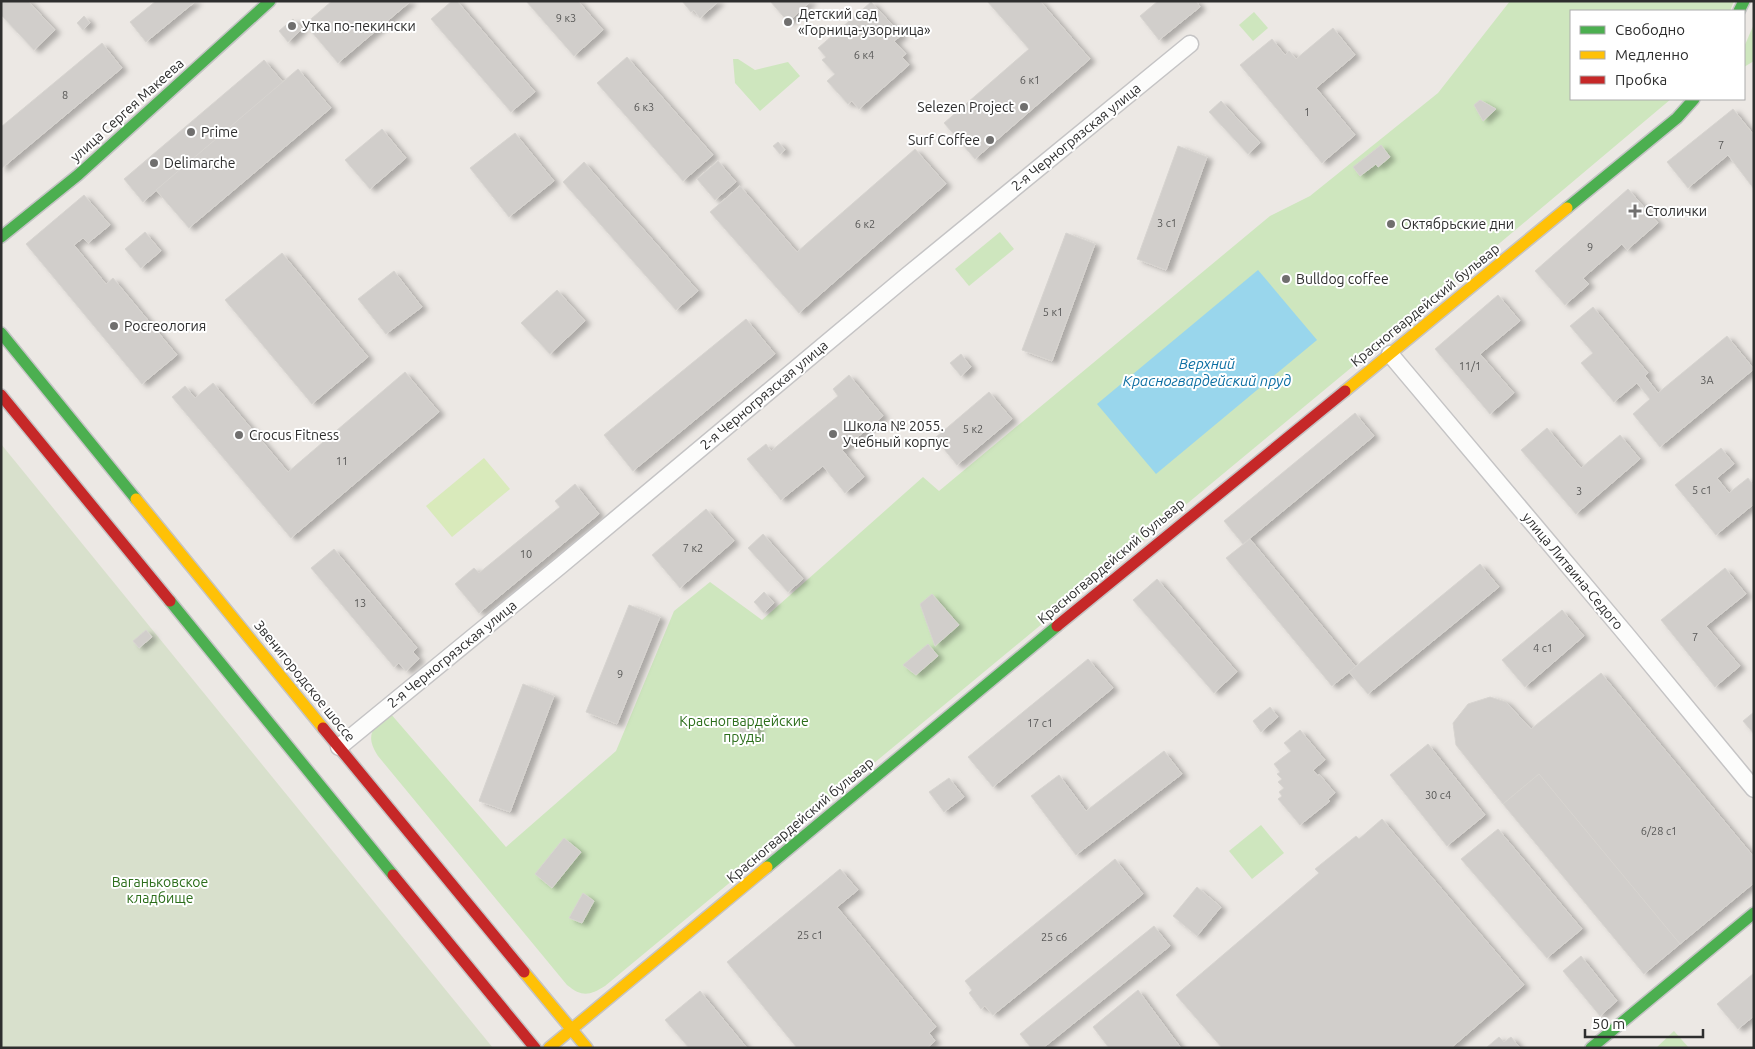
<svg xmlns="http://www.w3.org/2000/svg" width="1755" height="1049" font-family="Ubuntu,sans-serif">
	<defs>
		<filter id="shadow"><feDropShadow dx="5.5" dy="3" stdDeviation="2.5" flood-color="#0004"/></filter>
	</defs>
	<rect width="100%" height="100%" fill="#ece8e4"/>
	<!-- green -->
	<g fill="#cee6be">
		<path d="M1510 1H1734L1730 11H1571V99H1671L1381 343 605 986C589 996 582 997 567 985L378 756C364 734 373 728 390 713L506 847 616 751 674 611 710 582 762 620 923 477 939 491 1270 216 1310 196 1438 93Z"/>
		<path d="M1254 12 1268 28 1253 41 1239 25Z"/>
		<path d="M1754 24V61L1744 67V47Z"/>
		<path d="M733 59H738L755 70 788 62 800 76 760 111 735 83Z"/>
		<path d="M1000 232 1014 249 969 286 955 269Z"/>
		<path d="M1261 825 1284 853 1252 879 1229 851Z"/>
		<path d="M1674 1031 1689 1048H1656Z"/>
	</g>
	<!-- cemetery -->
	<path fill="#d8e0cc" d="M1 444 493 1048H1Z"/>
	<!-- pitch -->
	<path fill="#d9eabb" d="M484 458 510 489 452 537 426 506Z"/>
	<!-- water -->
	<path fill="#99d6ec" d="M1258 270 1317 340 1156 474 1097 404Z"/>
	<!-- building -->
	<g fill="#d1cecb" stroke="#d7d4d0" filter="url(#shadow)">
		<path d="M1 1H28L55 30 34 50 1 15Z"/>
		<path d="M156 1H196L146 42 130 22Z"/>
		<path d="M332 1H411L338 63 305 24Z"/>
		<path d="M452 1H457L535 92 511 112 431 19Z"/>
		<path d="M526 1H578L603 30 574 56Z"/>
		<path d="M682 1H719L700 18 694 10 691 12Z"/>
		<path d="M770 1H811L788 22Z"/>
		<path d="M987 1H1040L1090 59 975 159 944 123 1029 49Z"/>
		<path d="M1158 1H1196L1200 7 1159 40 1140 16Z"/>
		<path d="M871 2 902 35 894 41 906 54 902 57 909 65 859 109 852 101 848 104 827 81 835 74 822 60 826 57 818 48Z"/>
		<path d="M84 16 90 23 83 30 77 23Z"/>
		<path d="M293 19 302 29 288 42 279 31Z"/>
		<path d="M1333 28 1355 55 1316 88 1355 135 1322 163 1240 65 1272 39 1285 55 1289 51 1296 59Z"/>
		<path d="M102 43 122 68 1 169V127Z"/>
		<path d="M627 57 713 155 683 181 597 83Z"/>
		<path d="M264 60 283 82 143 202 124 179Z"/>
		<path d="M298 69 331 108 189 228 156 190Z"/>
		<path d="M1480 100 1496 109 1483 121 1474 105Z"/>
		<path d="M1221 101 1260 143 1248 154 1209 112Z"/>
		<path d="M1733 109 1754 135V189L1728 155 1688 188 1667 162Z"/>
		<path d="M382 129 406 158 370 189 345 160Z"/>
		<path d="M515 133 554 181 509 217 470 168Z"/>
		<path d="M778 142 785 150 780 154 773 146Z"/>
		<path d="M1381 145 1390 157 1378 167 1376 164 1360 176 1353 167Z"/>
		<path d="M1178 146 1207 157 1166 270 1137 259Z"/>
		<path d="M915 149 946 184 799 313 710 212 740 186 797 252Z"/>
		<path d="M718 161 736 182 715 200 697 179Z"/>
		<path d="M584 162 698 291 676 310 563 182Z"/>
		<path d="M1628 189 1658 223 1627 250 1622 244 1583 278 1589 284 1565 305 1535 271Z"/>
		<path d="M84 195 110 225 88 243 83 238 74 245 106 284 113 278 177 355 142 384 26 244Z"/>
		<path d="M145 232 161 251 141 268 125 249Z"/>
		<path d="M1066 233 1095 244 1052 361 1022 350Z"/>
		<path d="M282 253 368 357 312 404 225 300Z"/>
		<path d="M394 271 422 307 386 334 358 299Z"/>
		<path d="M557 290 585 321 550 354 521 323Z"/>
		<path d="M1498 295 1520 321 1480 354 1514 393 1490 414 1435 349Z"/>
		<path d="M1593 307 1648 373 1645 376 1658 393 1727 336 1754 369 1660 447 1633 414 1650 399 1637 383 1614 402 1581 363 1593 353 1570 326Z"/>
		<path d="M746 319 775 354 633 471 604 435Z"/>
		<path d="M961 354 971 367 961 376 950 363Z"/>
		<path d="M405 372 439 412 291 538 172 397 185 386 195 398 213 383 288 472Z"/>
		<path d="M849 375 883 416 842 450 864 477 845 493 823 466 781 500 747 459 766 444 771 451 838 396 833 389Z"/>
		<path d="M989 392 1012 419 957 465 935 438Z"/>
		<path d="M1355 413 1374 436 1243 544 1224 521Z"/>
		<path d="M1547 428 1581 468 1620 435 1640 459 1576 514 1521 450Z"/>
		<path d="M1721 448 1734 464 1717 478 1729 493 1748 478 1754 486V504L1716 535 1675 485Z"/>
		<path d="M575 484 599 514 479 613 455 584 474 568 479 573 560 507 555 501Z"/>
		<path d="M706 509 734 541 680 588 652 555Z"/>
		<path d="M763 534 803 579 788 592 748 548Z"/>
		<path d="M1250 539 1356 667 1332 686 1226 558Z"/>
		<path d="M334 549 417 648 413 652 419 659 406 671 399 663 394 667 311 568Z"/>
		<path d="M1480 564 1499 587 1368 694 1349 672Z"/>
		<path d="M1725 568 1746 594 1706 626 1740 666 1715 687 1661 620Z"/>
		<path d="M1157 579 1237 672 1214 693 1133 600Z"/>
		<path d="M764 592 774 603 764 613 754 602Z"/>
		<path d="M932 594 959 625 935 646 920 604Z"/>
		<path d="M629 605 660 617 617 724 586 712Z"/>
		<path d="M1562 610 1584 636 1525 687 1502 660Z"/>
		<path d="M146 630 152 637 139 648 133 641Z"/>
		<path d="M928 644 938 656 916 675 903 665Z"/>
		<path d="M1088 659 1113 688 993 787 968 757Z"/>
		<path d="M1601 673 1754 857V883L1680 944 1539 774 1503 804 1456 745 1453 723 1468 704 1490 697 1506 702 1531 729Z"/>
		<path d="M523 684 554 696 510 812 479 801Z"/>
		<path d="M1270 707 1278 717 1261 732 1253 721Z"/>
		<path d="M1754 712V734L1743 721Z"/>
		<path d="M741 716 759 719 756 738 739 735Z"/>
		<path d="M1300 730 1325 760 1313 770 1318 776 1319 774 1335 793 1328 799 1330 801 1300 825 1278 799 1282 796 1279 792 1284 788 1278 782 1282 779 1277 774 1280 772 1274 764 1291 751 1284 743Z"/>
		<path d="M1428 744 1485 815 1447 846 1390 775Z"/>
		<path d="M1164 751 1182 774 1076 855 1031 796 1059 775 1086 811Z"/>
		<path d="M1539 774 1680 944 1644 974 1503 804Z"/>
		<path d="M949 778 964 797 944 812 929 792Z"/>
		<path d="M1382 819 1524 985 1451 1048H1222L1176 995 1319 873 1315 869 1356 836 1359 839Z"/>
		<path d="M1498 829 1582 929 1547 958 1461 859Z"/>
		<path d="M564 838 581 852 552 888 535 874Z"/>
		<path d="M1115 859 1143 894 993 1015 985 1006 981 1009 969 993 972 990 965 981Z"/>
		<path d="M840 869 858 890 837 907 936 1027 929 1033 935 1041 927 1048H797L727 962Z"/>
		<path d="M1197 887 1221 907 1197 936 1173 916Z"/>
		<path d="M583 893 594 901 582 923 569 918Z"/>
		<path d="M1154 926 1170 946 1043 1048H1031L1020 1034Z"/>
		<path d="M1581 956 1617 1001 1600 1016 1563 971Z"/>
		<path d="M1754 973V1016L1738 1029 1717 1004Z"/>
		<path d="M1138 990 1181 1048H1109L1093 1027Z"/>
		<path d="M700 991 747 1048H689L665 1020Z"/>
		<path d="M1499 1037 1504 1042 1511 1037 1520 1048H1486Z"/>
	</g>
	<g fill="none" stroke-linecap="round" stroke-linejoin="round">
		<defs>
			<g id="street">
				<path d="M1390 354 1625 633 1754 789"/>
				<path d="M339 747 560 566 908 275 1190 44"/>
			</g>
			<g id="fast">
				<path d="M1739 11 1744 1"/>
				<path d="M1567 208 1677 118 1694 99"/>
				<path d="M1 237 78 175 270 1"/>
				<path d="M1 333 136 499"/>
				<path d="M170 601 393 875"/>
				<path d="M767 867 1057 626"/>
				<path d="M1591 1048 1754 913"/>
			</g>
			<g id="slow">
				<path d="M1345 391 1567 208"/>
				<path d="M136 499 323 728"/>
				<path d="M524 972 587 1048"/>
				<path d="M549 1048 767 867"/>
			</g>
			<g id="jam">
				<path d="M1 395 170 601"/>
				<path d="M1057 626 1345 391"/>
				<path d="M323 728 524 972"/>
				<path d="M393 875 535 1048"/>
			</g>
		</defs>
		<!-- street casing -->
		<use href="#street" stroke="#c5c4c5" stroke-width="19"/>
		<!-- fast casing -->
		<use href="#fast" stroke="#c5c4c5" stroke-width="14"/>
		<!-- slow casing -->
		<use href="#slow" stroke="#c5c4c5" stroke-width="14"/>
		<!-- jam casing -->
		<use href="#jam" stroke="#c5c4c5" stroke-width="14"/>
		<!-- street -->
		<use href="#street" stroke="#fcfcfb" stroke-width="16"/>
		<!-- fast -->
		<use href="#fast" stroke="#4caf50" stroke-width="11"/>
		<!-- slow -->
		<use href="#slow" stroke="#ffc107" stroke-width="11"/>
		<!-- jam -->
		<use href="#jam" stroke="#c62828" stroke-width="11"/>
	</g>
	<!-- markers -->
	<g fill="#706f6e" stroke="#fff" stroke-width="2">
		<circle cx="788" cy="22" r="5"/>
		<circle cx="292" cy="26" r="5"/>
		<circle cx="1024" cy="107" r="5"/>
		<circle cx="191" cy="132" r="5"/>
		<circle cx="990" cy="140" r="5"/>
		<circle cx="154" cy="163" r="5"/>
		<path d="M1632.5 203.5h5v5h5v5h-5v5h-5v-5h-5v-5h5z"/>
		<circle cx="1391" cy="224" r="5"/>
		<circle cx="1286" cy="279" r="5"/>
		<circle cx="114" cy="326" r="5"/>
		<circle cx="833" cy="434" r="5"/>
		<circle cx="239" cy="435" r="5"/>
	</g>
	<g text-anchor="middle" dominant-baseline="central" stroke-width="4" stroke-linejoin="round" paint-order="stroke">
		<!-- number labels -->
		<g font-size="11" fill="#585857">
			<text x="566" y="18">9 к3</text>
			<text x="864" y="55">6 к4</text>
			<text x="1030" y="80">6 к1</text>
			<text x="65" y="95">8</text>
			<text x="644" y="107">6 к3</text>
			<text x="1307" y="112">1</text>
			<text x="1721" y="145">7</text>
			<text x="1167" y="223">3 с1</text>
			<text x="865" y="224">6 к2</text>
			<text x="1590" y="247">9</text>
			<text x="1053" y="312">5 к1</text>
			<text x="1470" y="366">11/1</text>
			<text x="1707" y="380">3А</text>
			<text x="973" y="429">5 к2</text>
			<text x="342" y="461">11</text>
			<text x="1702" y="490">5 с1</text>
			<text x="1579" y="491">3</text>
			<text x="693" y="548">7 к2</text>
			<text x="526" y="554">10</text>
			<text x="360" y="603">13</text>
			<text x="1695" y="637">7</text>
			<text x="1543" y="648">4 с1</text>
			<text x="620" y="674">9</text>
			<text x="1040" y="723">17 с1</text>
			<text x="1438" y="795">30 с4</text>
			<text x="1659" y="831">6/28 с1</text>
			<text x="810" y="935">25 с1</text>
			<text x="1054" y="937">25 с6</text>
		</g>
		<!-- poi labels -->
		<g font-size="14" fill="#2e2e2e" stroke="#fff" text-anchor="start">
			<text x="798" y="14">Детский сад<tspan x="798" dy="16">«Горница-узорница»</tspan></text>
			<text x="302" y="26">Утка по-пекински</text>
			<text x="1014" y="107" text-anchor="end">Selezen Project</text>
			<text x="201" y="132">Prime</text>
			<text x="980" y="140" text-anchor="end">Surf Coffee</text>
			<text x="164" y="163">Delimarche</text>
			<text x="1645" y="211">Столички</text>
			<text x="1401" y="224">Октябрьские дни</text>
			<text x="1296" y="279">Bulldog coffee</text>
			<text x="124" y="326">Росгеология</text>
			<text x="843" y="426">Школа № 2055.<tspan x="843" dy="16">Учебный корпус</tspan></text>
			<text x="249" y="435">Crocus Fitness</text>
		</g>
		<!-- street labels -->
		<g font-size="14" fill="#2e2e2e" stroke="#fff">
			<text transform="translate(127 110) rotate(-42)">улица Сергея Макеева</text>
			<text transform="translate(1076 137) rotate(-39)">2-я Черногрязская улица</text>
			<text transform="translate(1425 305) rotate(-39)">Красногвардейский бульвар</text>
			<text transform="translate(764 395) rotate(-40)">2-я Черногрязская улица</text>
			<text transform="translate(1111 561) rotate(-40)">Красногвардейский бульвар</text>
			<text transform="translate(1573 571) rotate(50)">улица Литвина-Седого</text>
			<text transform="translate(452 654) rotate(-39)">2-я Черногрязская улица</text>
			<text transform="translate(305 681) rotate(51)">Звенигородское шоссе</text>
			<text transform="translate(800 820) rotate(-40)">Красногвардейский бульвар</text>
		</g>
		<!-- park labels -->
		<g font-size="14" fill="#2c6e1b" stroke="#fff">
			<text x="744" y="721">Красногвардейские<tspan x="744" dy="16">пруды</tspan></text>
			<text x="160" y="882">Ваганьковское<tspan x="160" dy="16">кладбище</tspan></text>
		</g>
		<!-- water labels -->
		<g font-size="15" font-style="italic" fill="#0d6fa3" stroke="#fff">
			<text x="1207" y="363">Верхний<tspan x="1207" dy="17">Красногвардейский пруд</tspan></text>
		</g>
	</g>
	<!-- border -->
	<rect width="1755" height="1049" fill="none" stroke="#2e2e2e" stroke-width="5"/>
	<!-- legend -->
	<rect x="1570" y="10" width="175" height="90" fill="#ffffff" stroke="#ababab"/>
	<rect x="1580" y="26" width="25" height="8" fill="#4caf50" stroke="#ababab"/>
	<text x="1615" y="35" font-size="15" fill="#2e2e2e">Свободно</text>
	<rect x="1580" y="51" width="25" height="8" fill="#ffc107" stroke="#ababab"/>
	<text x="1615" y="60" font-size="15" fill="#2e2e2e">Медленно</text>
	<rect x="1580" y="76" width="25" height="8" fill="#c62828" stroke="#ababab"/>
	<text x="1615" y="85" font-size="15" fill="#2e2e2e">Пробка</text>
	<!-- scale -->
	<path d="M1585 1029v8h118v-8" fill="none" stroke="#2e2e2e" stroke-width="2.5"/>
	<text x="1592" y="1029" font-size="15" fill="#2e2e2e" stroke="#ffffff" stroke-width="4" paint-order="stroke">50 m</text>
</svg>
